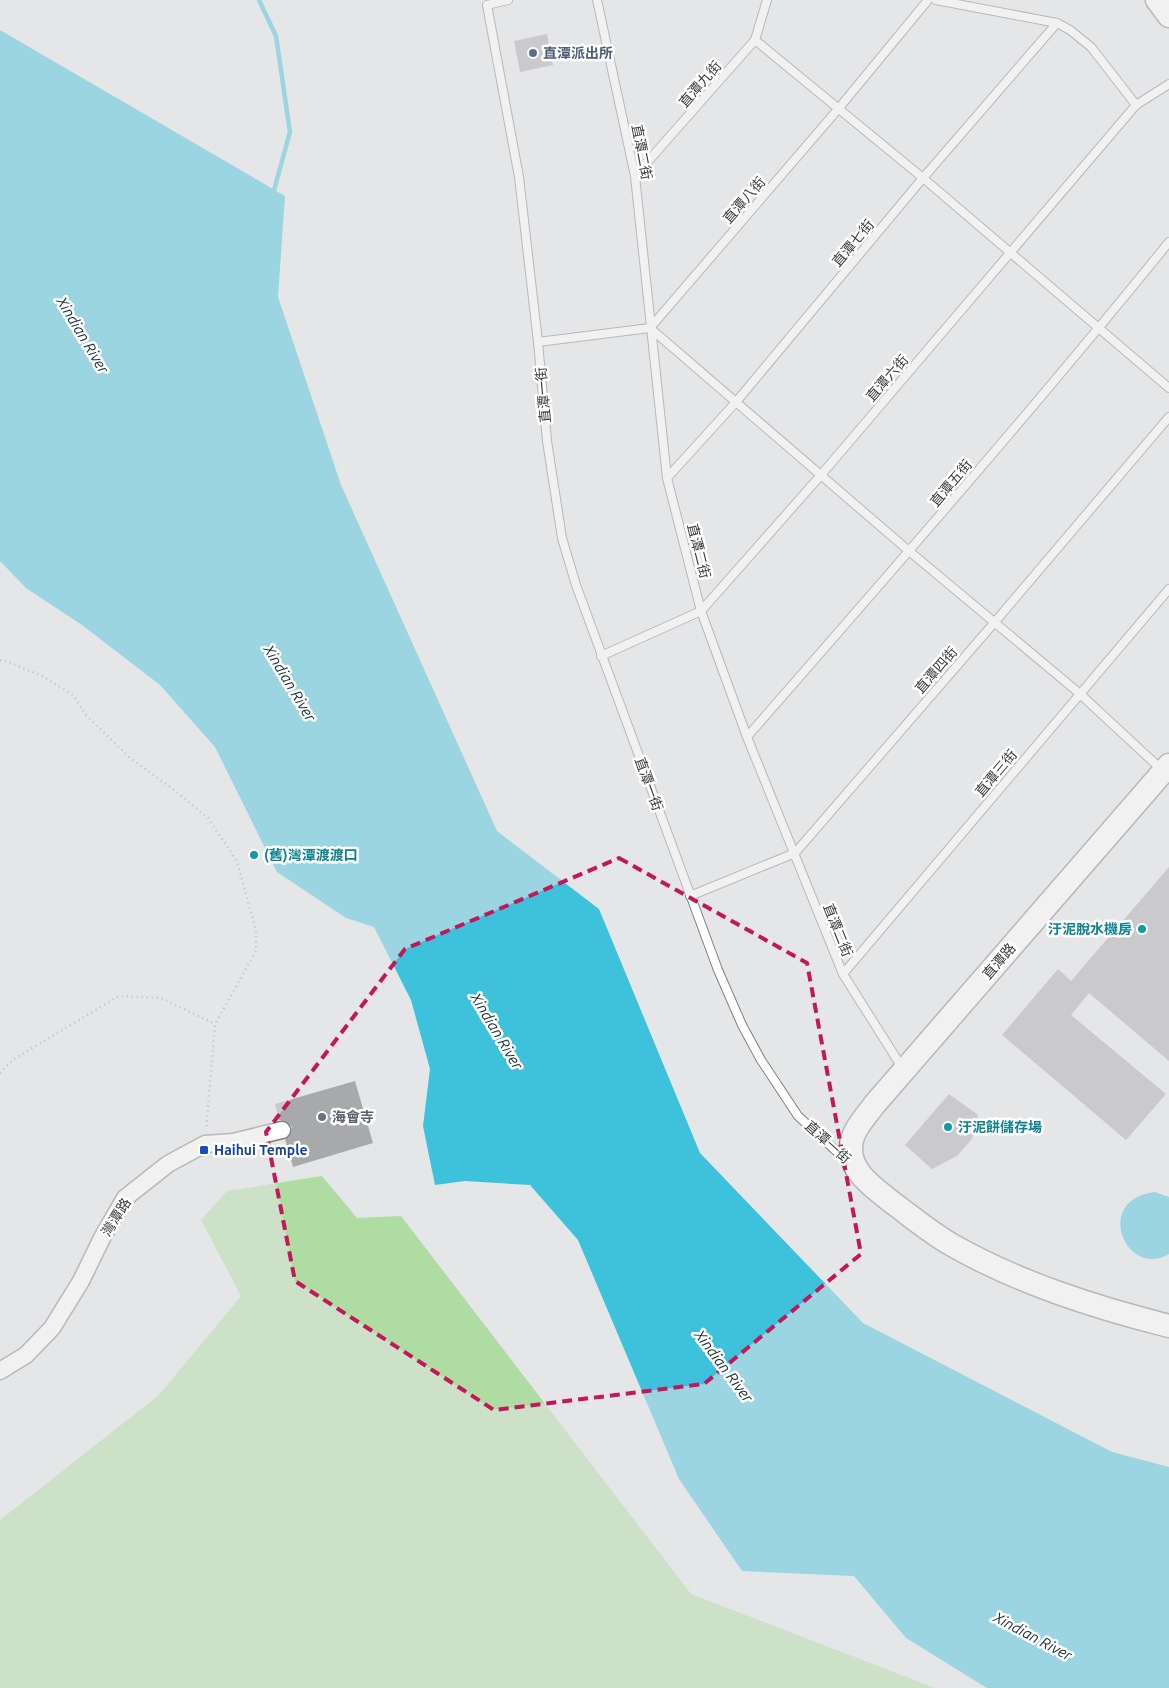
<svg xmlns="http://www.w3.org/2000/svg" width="1169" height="1688" font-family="Ubuntu,'Noto Sans TC',sans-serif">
	<rect width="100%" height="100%" fill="#e5e6e7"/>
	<!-- green -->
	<path fill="#aedca2" d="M322 1176 357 1218 401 1216 691 1594 935 1688H0V1520L159 1395 241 1296 201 1220 227 1191Z"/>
	<!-- water -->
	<g fill="#3ec1da">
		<path d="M0 30 285 196 278 297 341 485 497 831 599 909 700 1153 863 1323 1112 1452 1169 1467V1688H987L906 1638 854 1576 742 1571 679 1479 578 1240 530 1185 465 1181 435 1185 423 1126 430 1069 411 1000 374 927 346 918 277 872 215 747 160 685 82 625 26 588 0 561Z"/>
		<path d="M1155 1192 1169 1197V1254C1126 1280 1092 1199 1155 1192Z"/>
	</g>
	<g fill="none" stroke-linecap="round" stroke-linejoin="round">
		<!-- stream -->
		<path stroke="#3ec1da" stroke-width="4.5" d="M259 0 276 36 290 132 273 194"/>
	</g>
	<!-- building -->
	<g fill="#a8a9aa">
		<path d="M547 34 553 65 520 72 514 41Z"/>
		<path d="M1169 867V1061L1089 993 1071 1015 1166 1094 1126 1140 1002 1035 1058 969 1071 981Z"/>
		<path d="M355 1081 373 1143 293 1167 285 1139 291 1133 292 1127 285 1121 279 1120 275 1104Z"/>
		<path d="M949 1094 978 1115 972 1139 957 1156 932 1169 905 1145Z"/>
	</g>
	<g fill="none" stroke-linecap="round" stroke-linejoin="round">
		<defs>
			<g id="lane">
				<path d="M508 0 487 5 519 177 538 342 547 441 562 538 576 585 718 970 742 1025 761 1060 798 1116 846 1160"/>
				<path d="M597 0 635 176 667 478 701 611 747 737 843 974 903 1069"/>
				<path d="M936 0 1057 23 1070 30 1091 47 1136 105"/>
				<path d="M755 40 923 178 1169 388"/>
				<path d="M635 176 755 40 767 0"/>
				<path d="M650 328 909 551 1079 693 1162 770"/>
				<path d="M538 342 650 328 839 108 928 0"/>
				<path d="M667 478 736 402 923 178 1057 23"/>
				<path d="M601 656 701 611 821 475 1136 105 1169 84"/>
				<path d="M747 737C890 573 1033 410 1169 242"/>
				<path d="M690 896 795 853 994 623 1169 417"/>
				<path d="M843 974 1169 589"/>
			</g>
			<path id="street" d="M0 1371 26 1355 52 1328 81 1281 103 1236 125 1198 168 1164 205 1144 233 1142 282 1130"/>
			<g id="secondary">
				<path d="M1157 0 1169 16"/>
				<path d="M1169 765 874 1105C865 1118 851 1131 851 1148 850 1173 876 1189 893 1203 912 1217 931 1233 952 1245 1019 1283 1094 1307 1169 1326"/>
			</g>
		</defs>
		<!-- lane casing -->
		<use href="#lane" stroke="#808182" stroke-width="10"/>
		<!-- street casing -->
		<use href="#street" stroke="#808182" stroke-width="19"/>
		<!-- secondary casing -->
		<use href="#secondary" stroke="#808182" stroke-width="25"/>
		<!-- path -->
		<g stroke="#919293" stroke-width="2.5" stroke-dasharray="1 4" stroke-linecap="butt">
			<path d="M0 660 6 661 42 676 73 695 86 715 129 757 174 790 208 818 237 861 256 931V951L215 1024 206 1130"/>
			<path d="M0 1073 14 1059 119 996 161 998 215 1024"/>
		</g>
		<!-- lane -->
		<use href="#lane" stroke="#fff" stroke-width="8"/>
		<!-- street -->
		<use href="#street" stroke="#fff" stroke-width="16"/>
		<!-- secondary -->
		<use href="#secondary" stroke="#fff" stroke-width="22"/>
	</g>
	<!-- marked area -->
	<path d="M0 0H1169V1688H0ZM619 858 807 963 861 1254 704 1384 494 1410 295 1281 266 1132 405 949Z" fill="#e5e6e7" fill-opacity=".55" fill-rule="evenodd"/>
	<path fill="none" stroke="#c2185b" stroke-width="4" stroke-dasharray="10 6" stroke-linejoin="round" d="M619 858 807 963 861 1254 704 1384 494 1410 295 1281 266 1132 405 949Z"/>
	<!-- markers -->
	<circle fill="#5c6f8a" stroke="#fff" stroke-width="2" cx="533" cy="53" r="5"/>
	<g fill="#0f9aa8" stroke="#fff" stroke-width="2">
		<circle cx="254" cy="855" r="5"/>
		<circle cx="1142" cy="929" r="5"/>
		<circle cx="948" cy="1127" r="5"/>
	</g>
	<circle fill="#6b7280" stroke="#fff" stroke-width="2" cx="322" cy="1117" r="5"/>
	<rect fill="#1a4fb4" stroke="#fff" stroke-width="2" x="199" y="1145" width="10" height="10" rx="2.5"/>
	<g text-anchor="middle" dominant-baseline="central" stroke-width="5" stroke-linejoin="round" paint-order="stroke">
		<!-- service labels -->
		<g font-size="14" font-weight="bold" fill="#4e5e75" stroke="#fff" text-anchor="start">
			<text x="543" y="53">直潭派出所</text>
		</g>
		<!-- street labels -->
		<g font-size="14" fill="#3b3b3c" stroke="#fff">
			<text transform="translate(700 84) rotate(-49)">直潭九街</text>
			<text transform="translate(642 152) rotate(79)">直潭二街</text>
			<text transform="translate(744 200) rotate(-49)">直潭八街</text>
			<text transform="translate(853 243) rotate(-50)">直潭七街</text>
			<text transform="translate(887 378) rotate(-49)">直潭六街</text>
			<text transform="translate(543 395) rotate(-95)">直潭一街</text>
			<text transform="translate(951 483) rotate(-50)">直潭五街</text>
			<text transform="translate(699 551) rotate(76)">直潭二街</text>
			<text transform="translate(936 670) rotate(-49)">直潭四街</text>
			<text transform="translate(996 773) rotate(-50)">直潭三街</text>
			<text transform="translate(649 784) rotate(70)">直潭一街</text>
			<text transform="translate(838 930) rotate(68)">直潭二街</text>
			<text transform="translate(999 961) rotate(-49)">直潭路</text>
			<text transform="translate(828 1142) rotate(42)">直潭一街</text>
			<text transform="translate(116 1217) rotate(-58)">灣潭路</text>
		</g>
		<!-- culture labels -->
		<g font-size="14" font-weight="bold" fill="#0d838f" stroke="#fff" text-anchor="start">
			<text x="264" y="855">(舊)灣潭渡渡口</text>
			<text x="1132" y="929" text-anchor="end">汙泥脫水機房</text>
			<text x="958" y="1127">汙泥餅儲存場</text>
		</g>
		<!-- worship labels -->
		<g font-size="14" font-weight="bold" fill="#5b616d" stroke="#fff" text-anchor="start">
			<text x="332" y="1117">海會寺</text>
		</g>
		<!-- transit labels -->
		<g font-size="14" font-weight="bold" fill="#164399" stroke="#fff" text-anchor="start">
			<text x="214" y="1150">Haihui Temple</text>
		</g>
		<!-- water labels -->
		<g font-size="15" font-style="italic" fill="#192f34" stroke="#fff">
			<text transform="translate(83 335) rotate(59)">Xindian River</text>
			<text transform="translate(290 683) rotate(59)">Xindian River</text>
			<text transform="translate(497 1031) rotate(59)">Xindian River</text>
			<text transform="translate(724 1366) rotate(53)">Xindian River</text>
			<text transform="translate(1033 1636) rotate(28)">Xindian River</text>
		</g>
	</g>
</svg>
